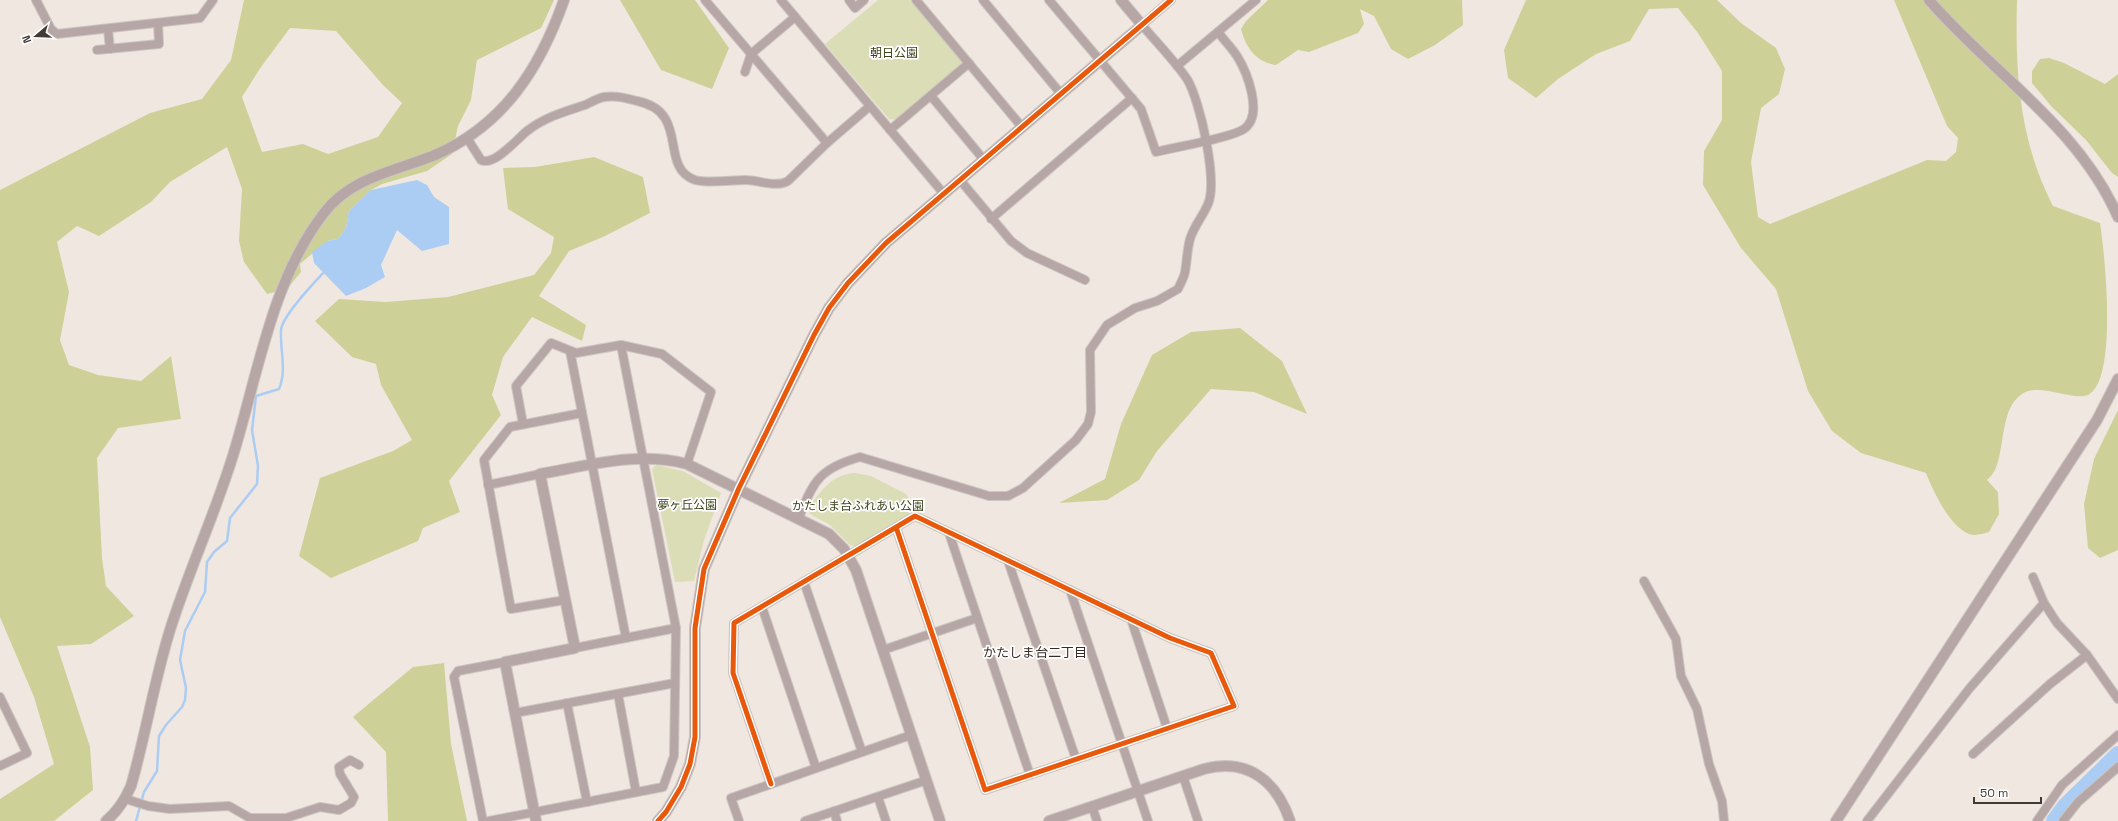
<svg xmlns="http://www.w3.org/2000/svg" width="2118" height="821" font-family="'Space Grotesk','Noto Sans JP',sans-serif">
	<rect width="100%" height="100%" fill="#f1e7e1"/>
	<!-- green -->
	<g fill="#daddb6">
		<path d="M878 0H910L964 64 896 120 889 119 825 44Z"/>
		<path d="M656 465 683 471 721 493 704 540 694 581 675 582 652 469Z"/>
		<path d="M855 473 871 476 906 494 912 504 906 508 910 515 857 547 850 545 830 525 810 514 809 509C819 491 833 474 855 473Z"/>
	</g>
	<!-- forest -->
	<g fill="#cdd198" fill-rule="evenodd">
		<path d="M244 0H554L541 28 477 60 471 100 458 126 452 154 427 171 382 184 371 190 349 211 346 228 338 239 327 241 300 264 301 272 287 289 267 294 244 262 239 241 242 189 227 147 170 182 151 202 99 236 77 226 57 242 69 292 60 340 69 365 98 375 141 381 171 356 181 419 118 428 97 458 102 558 106 586 134 616 91 644 57 646 90 747 93 790 54 821H0V799L54 764 34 697 0 617V190L150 113 202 99 231 60ZM290 28 336 31 383 85 402 103 378 137 328 154 303 144 262 152 242 97 261 67Z"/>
		<path d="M620 0H695L729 48 712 89 661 70Z"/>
		<path d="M1268 0H1462L1463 25 1435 45 1408 59 1391 49 1374 16 1360 9 1364 24 1358 33 1309 52 1298 50 1276 65C1256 62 1246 48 1241 29L1246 21Z"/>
		<path d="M1526 0H1717L1741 23 1776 48 1785 69 1779 94 1761 108 1751 162 1758 217 1770 224 1927 160 1946 161 1956 152 1958 138 1947 126 1894 0H2017C2015 73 2019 140 2053 206L2100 223C2105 255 2118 381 2088 395 2070 401 2041 382 2022 394 2000 408 2005 449 1995 470 1993 474 1990 477 1987 480L1998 492 1999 514 1989 532C1985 533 1978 535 1973 535 1952 532 1933 491 1926 473L1861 453 1832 431 1808 391 1776 289 1741 248 1703 185 1704 151 1722 120V71L1698 33 1678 8 1649 9 1630 41 1596 54 1558 79 1536 98 1508 78 1504 50Z"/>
		<path d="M2049 58 2064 63 2105 84 2118 74V177L2112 173 2086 140 2052 107 2032 83V71L2040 59Z"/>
		<path d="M594 157 643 177 650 213 603 237 569 251 539 296 586 325 582 341 532 317 503 357 492 395 501 415 449 481 460 512 423 528 418 541 331 578 299 556 320 478 393 451 412 440 381 385 376 364 352 357 315 321 339 299 386 302 448 297 534 275 551 253 554 237 508 209 503 168 535 167Z"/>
		<path d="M1240 328 1282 361 1307 414 1254 392 1211 389 1157 451 1139 480 1107 500 1059 503 1105 479 1121 424 1152 355 1191 332Z"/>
		<path d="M2118 410V550L2100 558 2088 548 2084 504 2094 459Z"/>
		<path d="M444 663 451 744 467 821H388L386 752 353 717 413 667Z"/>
	</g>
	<!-- water -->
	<path fill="#abccf3" d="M417 180 427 185 434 197 449 207V244L422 251 397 230 381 265 385 277 366 288 346 296 314 263 312 252 327 241 338 239 346 228 349 211 371 190Z"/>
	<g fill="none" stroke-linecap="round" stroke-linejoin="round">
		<!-- stream -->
		<path stroke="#abccf3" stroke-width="2.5" d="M136 821 144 792 157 771 159 736 166 725 182 707 185 700 186 688 180 660 185 631 205 592 207 562 214 552 227 541 230 518 257 484 258 466 252 430 256 396 279 389C287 370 280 351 281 330 282 316 314 283 325 271"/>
		<!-- river -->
		<path stroke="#abccf3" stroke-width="16" d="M2054 821 2065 806 2118 754"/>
		<defs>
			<g id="minor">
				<path d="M36 0 51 29 57 34 200 18 213 0"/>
				<path d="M705 0 827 143"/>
				<path d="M781 0 944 194"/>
				<path d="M849 0 855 8 864 0"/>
				<path d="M916 0 1022 127"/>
				<path d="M983 0 1061 94"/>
				<path d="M1049 0 1141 109 1156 152C1175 147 1231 138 1244 129 1264 115 1247 72 1237 56 1231 47 1224 40 1218 32"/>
				<path d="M108 29 110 49"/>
				<path d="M97 50 159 44 158 23"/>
				<path d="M1177 66 1256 0"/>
				<path d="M745 72 751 54 795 17"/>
				<path d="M931 96 984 160"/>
				<path d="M890 130 969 63"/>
				<path d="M467 138 481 160C494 167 518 138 527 131 545 117 564 112 585 105 591 102 598 98 604 97 615 95 627 98 637 101 691 112 658 167 695 180 709 184 731 180 746 180 758 180 777 188 788 181L827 143 870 106"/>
				<path d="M960 180 1011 241 1027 253 1085 280"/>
				<path d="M991 219 1132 98"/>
				<path d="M570 351 626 638"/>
				<path d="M523 424 516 386 551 343 576 353 621 345 662 354 711 392 687 464"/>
				<path d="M488 485 540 474"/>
				<path d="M799 518C813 480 821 468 860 457L989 496H1008L1023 488 1076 440 1088 424 1091 412 1090 350 1107 325 1135 308 1157 301 1178 289C1180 284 1184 278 1185 272 1187 261 1187 250 1190 239 1194 226 1203 216 1208 204 1218 181 1200 100 1187 79 1174 60 1157 43 1142 25L1171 0"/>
				<path d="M949 533 1030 775"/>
				<path d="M1008 561 1076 759"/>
				<path d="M2033 577 2044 603 2057 623 2087 655 2118 699"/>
				<path d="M1644 581 1676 639 1681 676 1697 709 1709 764 1722 801 1724 821"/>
				<path d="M804 582 862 752"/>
				<path d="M1070 590 1148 821"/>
				<path d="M565 600 511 609 484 460 510 427 582 413"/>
				<path d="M762 607 816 768"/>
				<path d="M1131 619 1167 728"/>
				<path d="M575 648 676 628"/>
				<path d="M883 650 977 618"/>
				<path d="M618 694 636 792"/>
				<path d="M0 697 27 753 0 766"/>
				<path d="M567 703 587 802"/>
				<path d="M515 713 675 683"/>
				<path d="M1973 754 2050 684 2087 655"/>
				<path d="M1183 776 1198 821"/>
				<path d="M771 784 733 673 734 623 915 516 1170 638 1211 653 1234 706 985 790 896 527"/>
				<path d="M878 797 886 821"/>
				<path d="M126 799 148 806 170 809 229 806 250 818H286L320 807 339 810 351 803 354 797 340 774 339 767 350 760 359 765"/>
				<path d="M1092 806 1097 821"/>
				<path d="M834 811 837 821"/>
				<path d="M483 821 454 677 458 671 505 662"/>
				<path d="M489 821 663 787 674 756 676 628 621 345"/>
				<path d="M739 821 731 798 911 735"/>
				<path d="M805 821 927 780"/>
				<path d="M1867 821 1969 689 2044 603"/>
				<path d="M2037 821 2062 785 2118 735"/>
				<path d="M2063 821 2078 802 2118 767"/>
			</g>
			<g id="tertiary">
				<path d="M1929 0C1991 72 2079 127 2118 217"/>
				<path d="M106 821C118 811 125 800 131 786 146 734 154 681 170 630 190 566 219 506 237 442 259 367 274 277 324 213 351 177 396 171 435 155 504 125 540 68 564 0"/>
				<path d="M536 821 505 662 575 648 540 474C590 465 638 451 687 464L829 534 844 549 856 570 940 821"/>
				<path d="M658 821 666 812 681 787 690 764 695 737V628L704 569 739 488 814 335 829 308 848 283 886 243 1142 25 1121 0"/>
				<path d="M1049 821 1204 769C1248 757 1277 782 1290 821"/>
				<path d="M1836 821 2097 420 2118 379"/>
			</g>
		</defs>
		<!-- minor casing -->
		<use href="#minor" stroke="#ccc5c0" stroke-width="10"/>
		<!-- tertiary casing -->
		<use href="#tertiary" stroke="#ccc5c0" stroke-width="12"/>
		<!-- minor -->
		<use href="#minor" stroke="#b6a7a6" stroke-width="8"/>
		<!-- tertiary -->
		<use href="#tertiary" stroke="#b6a7a6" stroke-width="10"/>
		<defs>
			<g id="cycleway">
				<path d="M771 784 733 673 734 623 915 516 1170 638 1211 653 1234 706 985 790 896 527"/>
				<path d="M658 821 666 812 681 787 690 764 695 737V628L704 569 739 488 814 335 829 308 848 283 886 243 1171 0"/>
			</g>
		</defs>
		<!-- cycleway casing -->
		<use href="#cycleway" stroke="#fff" stroke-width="8"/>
		<!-- cycleway -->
		<use href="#cycleway" stroke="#e8590c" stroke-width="5"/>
	</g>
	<g text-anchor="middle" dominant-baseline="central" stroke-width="3.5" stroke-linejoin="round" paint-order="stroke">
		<!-- park labels -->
		<g font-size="12" fill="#3c431a" stroke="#fff">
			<text x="894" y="53">朝日公園</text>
			<text x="687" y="505">夢ヶ丘公園</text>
			<text x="858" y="506">かたしま台ふれあい公園</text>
		</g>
		<!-- neighbourhood labels -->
		<g font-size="13" fill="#392c24" stroke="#fff">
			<text x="1035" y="652">かたしま台二丁目</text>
		</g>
	</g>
	<!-- north arrow -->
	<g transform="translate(36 36) rotate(251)" stroke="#ffffff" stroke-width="3" paint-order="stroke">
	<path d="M0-3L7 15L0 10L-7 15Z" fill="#413a36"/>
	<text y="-6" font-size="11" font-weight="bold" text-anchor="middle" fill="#413a36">N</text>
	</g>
	<!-- scale -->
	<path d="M1974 797v6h67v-6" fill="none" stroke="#413a36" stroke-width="2"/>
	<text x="1980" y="797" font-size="12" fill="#413a36" stroke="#ffffff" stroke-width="3" paint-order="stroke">50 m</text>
</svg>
